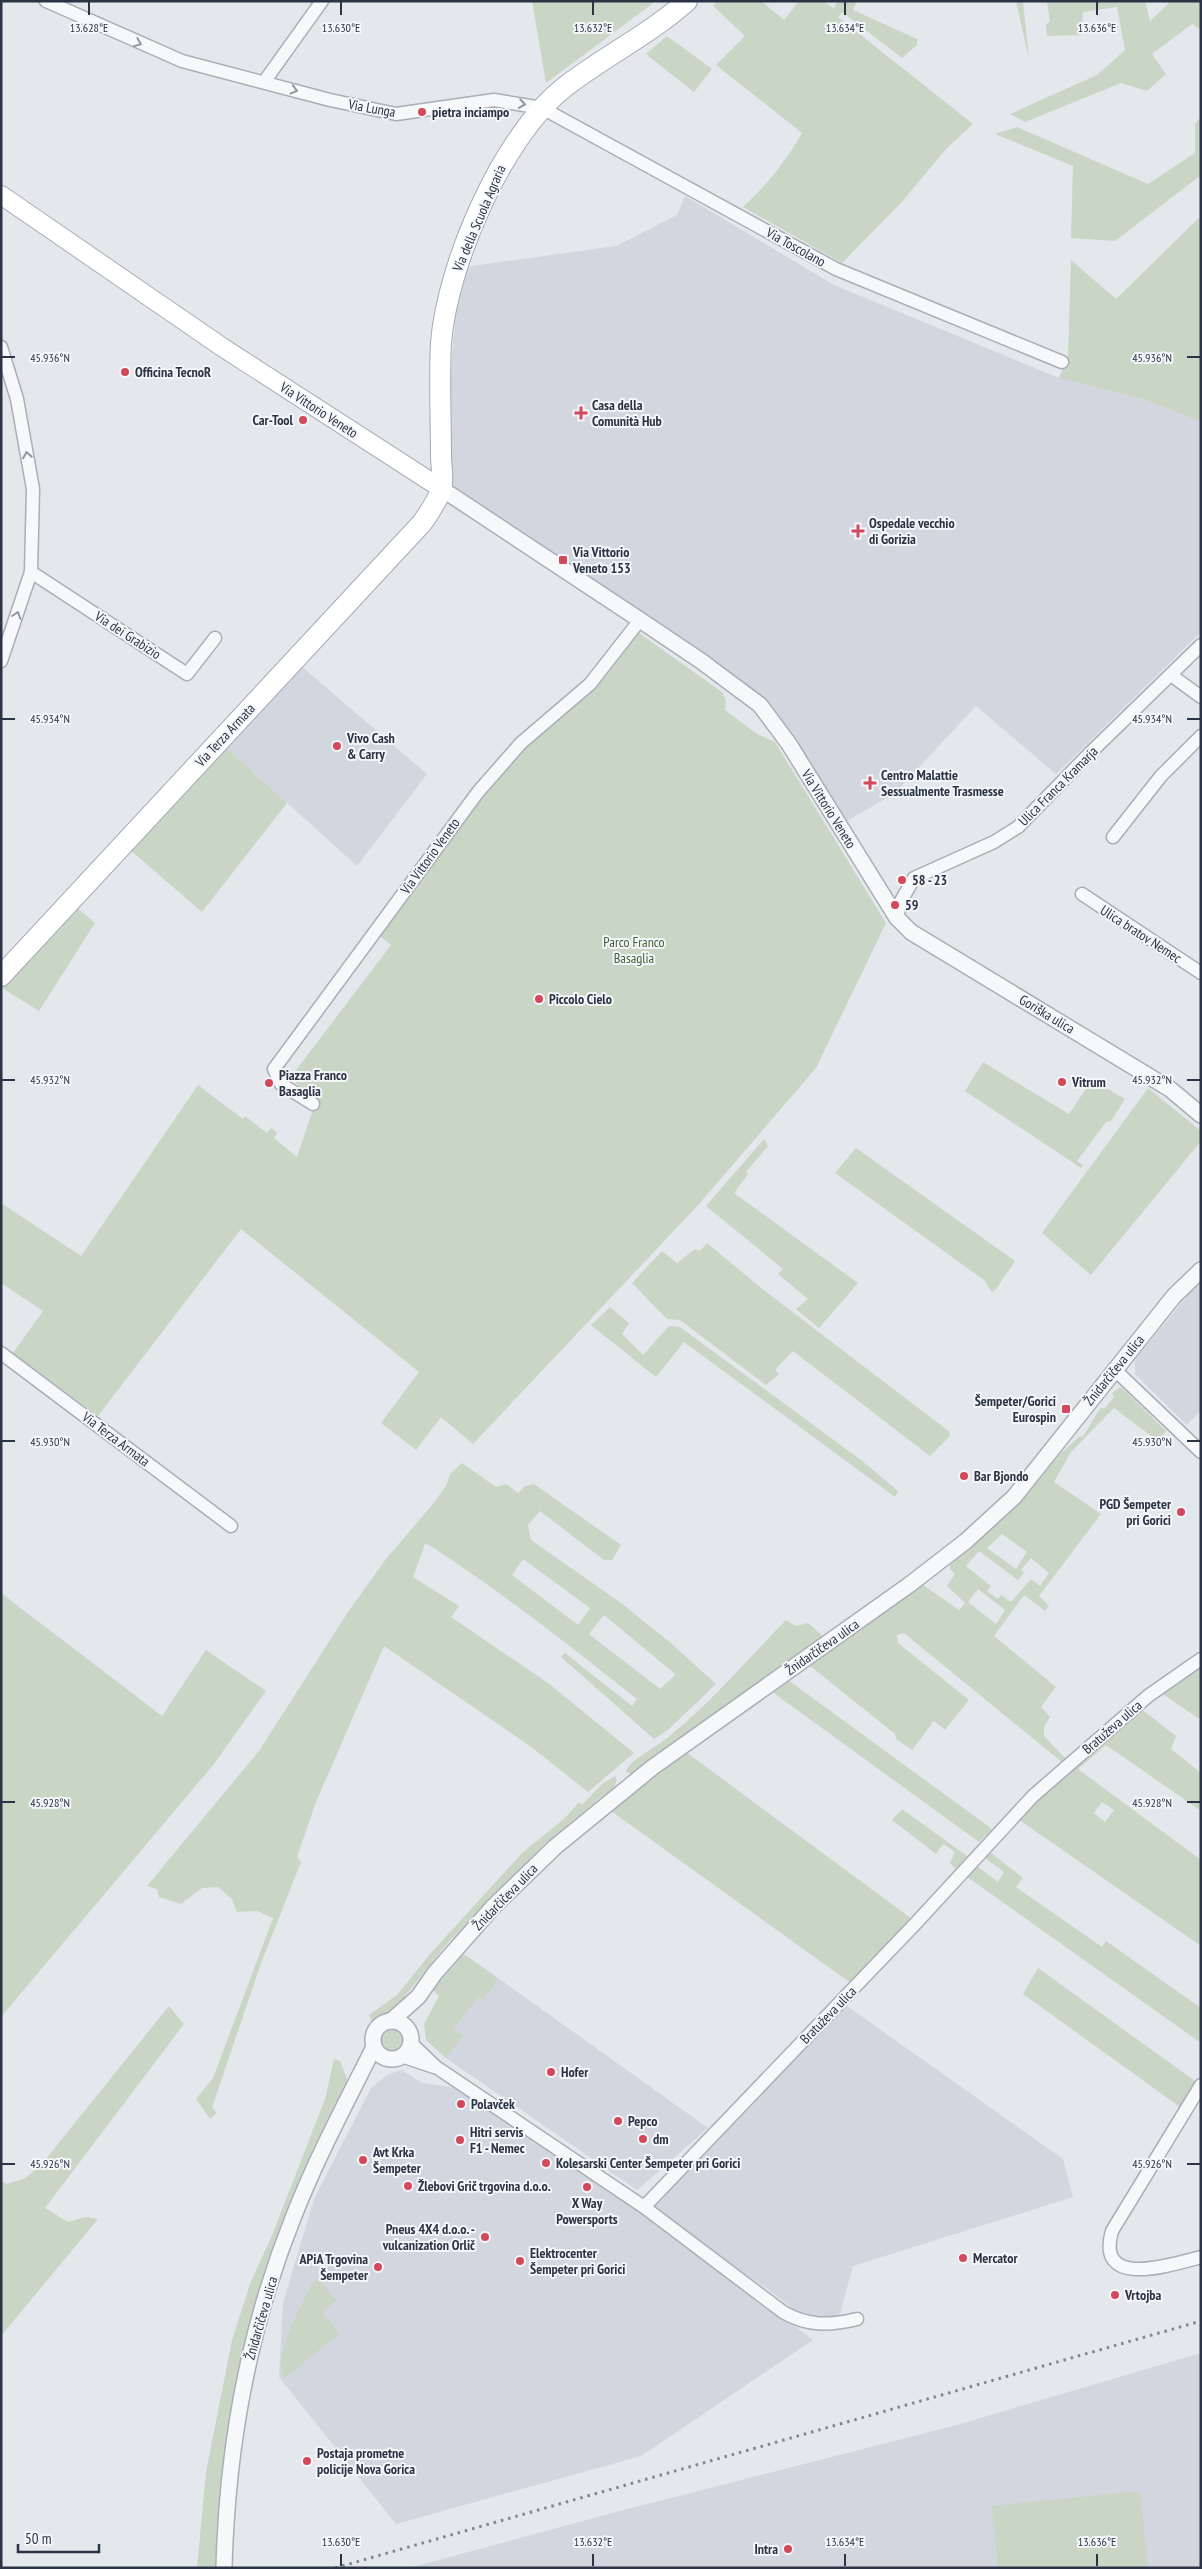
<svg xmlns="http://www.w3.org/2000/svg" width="1202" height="2569" font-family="'PT Sans Narrow',sans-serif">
	<rect width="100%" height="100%" fill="#e4e7ec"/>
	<!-- built -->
	<g fill="#d2d6de">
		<path d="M685 196 834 285 1059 378 1143 399 1201 422V632L1056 774 976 706 894 794 843 823 766 706 449 485 451 375 455 317 466 267 616 246 677 215Z"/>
		<path d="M301 666 427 774 357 866 224 746Z"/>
		<path d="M1201 1284V1410L1187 1425 1135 1374V1360L1191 1291Z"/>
		<path d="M498 1978 708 2128 637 2190 446 2058 462 2036 454 2029 478 1996 482 2000Z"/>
		<path d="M847 2006 1063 2159 1073 2197 853 2266 839 2317 804 2318 773 2293 653 2209 728 2126Z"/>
		<path d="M401 2070 423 2083 457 2088 629 2200 813 2340 641 2456 396 2524 279 2377 283 2303 314 2199 371 2088 387 2075Z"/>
		<path d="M1201 2353V2568H409L612 2513 957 2425Z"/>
	</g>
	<!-- green -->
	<g fill="#c9d6c5" fill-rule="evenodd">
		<path d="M532 1H656L546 83Z"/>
		<path d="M717 1H761L784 20 799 1H822L834 8 837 1H857L853 10 917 39V45L902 58 842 12 838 17 973 124 947 148 900 204 842 263 743 207C767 185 786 161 802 133L716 65 745 36 713 6Z"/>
		<path d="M1016 1H1023L1029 59Z"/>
		<path d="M1047 1H1145L1150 21 1171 1H1201V30L1192 24 1152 54 1166 74 1147 91 1121 83 1025 122 1010 114 1097 75 1125 50 1117 7 1083 12 1081 35 1047 36 1046 24 1050 22Z"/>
		<path d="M667 36 712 69 694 92 646 54Z"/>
		<path d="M1201 116V175L1115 241 1071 238 1073 166 995 134 1017 127 1148 184 1195 153V125Z"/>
		<path d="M1201 216V422L1143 399 1059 378 1068 356 1071 260 1116 299Z"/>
		<path d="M639 633 722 692 726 701 725 710 757 734 775 742 886 923 816 1068 699 1204 473 1444 441 1417 416 1450 381 1423 419 1372 241 1229 98 1416 13 1353 43 1311 1 1283V1203L81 1256 198 1085 243 1119 245 1116 267 1133 271 1128 277 1133 274 1138 297 1157 316 1100 290 1078 391 945 377 934 509 760 591 693Z"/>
		<path d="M224 746 287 803 202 912 129 849Z"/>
		<path d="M76 907 95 923 39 1011 2 988Z"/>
		<path d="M983 1062 1069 1114 1092 1080 1125 1099 1111 1121 1106 1122 1077 1161 1083 1165 1081 1168 965 1091Z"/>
		<path d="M1148 1088 1201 1131V1141L1091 1275 1042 1233Z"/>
		<path d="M764 1139 768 1146 746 1172 748 1174 734 1193 858 1283 819 1328 796 1309 808 1299 778 1274 783 1269 706 1206Z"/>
		<path d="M856 1148 1015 1261 996 1289 992 1292 984 1280 835 1173Z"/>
		<path d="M707 1243 765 1291 947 1430 950 1433 949 1437 930 1456 793 1351 775 1370 779 1374 766 1385 680 1320 667 1319 632 1283 662 1251 677 1263 695 1249 700 1251Z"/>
		<path d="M610 1307 629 1323 622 1334 643 1355 669 1326 680 1327 861 1460 898 1491 895 1497 684 1342 656 1377 591 1325Z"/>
		<path d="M1121 1387 1166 1431 1158 1441 1114 1408 1071 1452 1054 1482 1101 1514 1039 1596 1049 1606 1045 1611 1024 1595 994 1636 1056 1687 1041 1707 1050 1717 1044 1727V1736L1066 1759 1063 1763 904 1633 897 1635 898 1643 969 1700 945 1730 934 1721 912 1750 896 1739 895 1734 809 1665 923 1585 959 1610 965 1603 947 1586 955 1574 950 1569V1565L1009 1514 1060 1454 1080 1436 1082 1437C1090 1428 1094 1416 1101 1408H1105L1114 1397 1112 1393ZM1002 1534 1027 1552 1016 1569 987 1548ZM979 1551 1018 1580 1024 1573 1021 1570 1031 1558 1049 1573 1040 1586 1031 1579 1011 1602 1001 1595 998 1599 987 1591 991 1586 966 1566ZM978 1589 1005 1610 996 1624 968 1602Z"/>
		<path d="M462 1463 496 1487 506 1484 518 1493 525 1486 534 1484 621 1545 612 1560H604L540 1511 528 1525 531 1540 621 1603 672 1644 716 1684 669 1729 654 1739 561 1657 565 1653 632 1706 637 1699C569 1645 502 1592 429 1545L425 1544 413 1577 459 1606 451 1617 548 1683 634 1753 588 1792 530 1746 384 1646 316 1802 297 1857 301 1862 260 1966 212 2108 217 2113 210 2119 196 2099 213 2078 273 1918 257 1911 237 1912 232 1899 218 1887 202 1888 181 1904 159 1897 157 1889 147 1886 259 1751 348 1612 386 1559 432 1505 446 1486 450 1474ZM523 1559 590 1608 578 1625 512 1575ZM604 1615 675 1674V1675L660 1689 589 1634Z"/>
		<path d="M1 1593 162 1716 206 1650 266 1691 214 1764 1 2017Z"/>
		<path d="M786 1620 796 1626 808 1623 825 1638 632 1774 626 1772C627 1762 657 1746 666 1739 710 1704 747 1660 786 1620Z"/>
		<path d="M1201 1666V1720L1161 1693Z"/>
		<path d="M788 1680 992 1829 979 1842 771 1691Z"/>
		<path d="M1140 1708 1176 1736 1171 1749 1201 1773V1811L1106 1745 1078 1769 1201 1860V1946L1015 1817ZM1102 1802 1114 1810 1105 1822 1094 1813Z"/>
		<path d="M686 1752 912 1919 852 1984 611 1811Z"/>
		<path d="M615 1776 617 1780 613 1789 600 1798 545 1844 499 1889 445 1946 394 2010 372 2022 369 2015 397 1995 430 1954 523 1852 564 1819 579 1802 582 1805 602 1784Z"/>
		<path d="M902 1809 967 1856 956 1869 950 1863 955 1852 943 1844 936 1854 892 1820Z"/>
		<path d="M986 1849 1023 1878 1016 1887 1102 1947 1106 1941 1201 2008V2043L963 1874 973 1863 998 1882 1004 1872 981 1855Z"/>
		<path d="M464 1954 498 1978 483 2000 478 1997 454 2029 463 2036 446 2058 426 2040 424 2024 439 1996 433 1990Z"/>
		<path d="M1038 1968 1195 2081 1180 2107 1023 1994Z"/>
		<path d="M169 2006 184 2024 45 2208 68 2222 86 2217 98 2219 1 2336V2181L6 2184 24 2179 41 2165Z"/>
		<circle cx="392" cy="2040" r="10"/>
		<path d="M334 2059 340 2061 348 2082C265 2232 221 2397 215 2568H197L206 2472 232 2340 251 2281 271 2238 325 2099Z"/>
		<path d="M319 2280 336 2300 322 2312 339 2334 284 2378C272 2355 302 2306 312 2283Z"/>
		<path d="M1140 2491 1148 2568H998L992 2506Z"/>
	</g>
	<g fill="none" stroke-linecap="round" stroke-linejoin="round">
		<defs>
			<g id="minor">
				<path d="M46 1 182 61 330 100 396 114 494 100 542 108 836 269 1062 362"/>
				<path d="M264 82 322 1"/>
				<path d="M1 347 17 399 33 489 31 572 1 661"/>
				<path d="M31 572 187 674 215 638"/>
				<path d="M1171 675 1201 697"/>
				<path d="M1113 837 1161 776 1201 736"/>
				<path d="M1082 894 1201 973"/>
				<path d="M897 918 901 901 914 878 994 842 1018 827 1090 753 1201 645"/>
				<path d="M313 1104 281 1084 274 1069 478 792 521 743 590 684 640 620"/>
				<path d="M1 1353 231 1526"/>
				<path d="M1114 1369 1201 1452"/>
				<path d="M410 2042 436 2067 644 2207 783 2312C807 2326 829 2326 857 2319"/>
				<path d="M401 2056 434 2067"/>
				<path d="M1201 2085 1112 2231C1095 2290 1171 2265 1201 2257"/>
				<path d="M644 2207 916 1923 1033 1796 1148 1696 1201 1659"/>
			</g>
			<g id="tertiary">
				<path d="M442 489 640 620 701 661 760 705 789 744 897 918 911 932 1170 1089 1201 1115"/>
				<path d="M391 2021 418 1997 435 1973 493 1907 555 1847 653 1767 909 1585 966 1541 1014 1497 1174 1296 1201 1270"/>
				<circle cx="392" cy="2040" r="19"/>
				<path d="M224 2568C227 2449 249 2328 293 2218 316 2159 346 2103 374 2047"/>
			</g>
			<path id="secondary" d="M1 195 222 347 442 489"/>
			<path id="primary" d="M1 976 422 523C429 513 437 502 441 490 444 481 441 466 441 456 441 419 439 380 441 343 447 265 503 134 566 86 605 56 650 34 687 1"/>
		</defs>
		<!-- minor casing -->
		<use href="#minor" stroke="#a9aeb7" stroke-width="15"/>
		<!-- tertiary casing -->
		<use href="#tertiary" stroke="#a9aeb7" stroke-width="18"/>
		<!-- secondary casing -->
		<use href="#secondary" stroke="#a9aeb7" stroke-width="20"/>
		<!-- primary casing -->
		<use href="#primary" stroke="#a3abb8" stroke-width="22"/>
		<!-- minor -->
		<use href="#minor" stroke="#f7f8fa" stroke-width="12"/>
		<!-- tertiary -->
		<use href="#tertiary" stroke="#f7f8fa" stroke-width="15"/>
		<!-- secondary -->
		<use href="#secondary" stroke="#fff" stroke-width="18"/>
		<!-- primary -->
		<use href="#primary" stroke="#fff" stroke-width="20"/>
		<!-- rail -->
		<path stroke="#7d8696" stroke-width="3" stroke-dasharray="2.5 5" stroke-linecap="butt" d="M335 2568 1201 2321"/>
	</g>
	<!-- one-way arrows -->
	<defs><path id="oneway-chevron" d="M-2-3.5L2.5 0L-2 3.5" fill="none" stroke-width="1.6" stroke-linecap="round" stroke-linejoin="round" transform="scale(1.25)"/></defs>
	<g stroke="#9196a0">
		<use href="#oneway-chevron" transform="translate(138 43) rotate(22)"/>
		<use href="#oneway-chevron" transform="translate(294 90) rotate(15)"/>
		<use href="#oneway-chevron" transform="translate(522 104) rotate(9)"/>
		<use href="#oneway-chevron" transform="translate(27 455) rotate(-100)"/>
		<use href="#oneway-chevron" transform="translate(17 615) rotate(-72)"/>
	</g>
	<!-- ticks -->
	<path fill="none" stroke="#2b3445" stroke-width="2" d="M89 2V15M341 2V15M593 2V15M845 2V15M1097 2V15M2 357H15M1187 357H1200M2 719H15M1187 719H1200M2 1080H15M1187 1080H1200M2 1441H15M1187 1441H1200M2 1802H15M1187 1802H1200M2 2164H15M1187 2164H1200M341 2554V2566M593 2554V2566M845 2554V2566M1097 2554V2566"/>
	<!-- markers -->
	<g fill="#d1495b" stroke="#f4f6f9" stroke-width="2">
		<circle cx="422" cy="112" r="5"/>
		<circle cx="125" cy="372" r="5"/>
		<path d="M578.5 405.5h5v5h5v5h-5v5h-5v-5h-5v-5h5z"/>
		<circle cx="303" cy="420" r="5"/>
		<path d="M855.5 523.5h5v5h5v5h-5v5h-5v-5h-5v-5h5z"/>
		<rect x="558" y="555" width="10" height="10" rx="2.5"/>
		<circle cx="337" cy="746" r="5"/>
		<path d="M867.5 775.5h5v5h5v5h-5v5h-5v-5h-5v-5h5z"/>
		<circle cx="902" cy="880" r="5"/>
		<circle cx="895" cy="905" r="5"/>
		<circle cx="539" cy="999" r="5"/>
		<circle cx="1062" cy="1082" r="5"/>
		<circle cx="269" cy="1083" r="5"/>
		<rect x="1061" y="1404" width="10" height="10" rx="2.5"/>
		<circle cx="964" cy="1476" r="5"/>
		<circle cx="1181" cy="1512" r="5"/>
		<circle cx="551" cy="2072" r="5"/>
		<circle cx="461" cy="2104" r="5"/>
		<circle cx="618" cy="2121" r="5"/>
		<circle cx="643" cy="2139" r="5"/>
		<circle cx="460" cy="2140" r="5"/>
		<circle cx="363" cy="2160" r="5"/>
		<circle cx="546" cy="2163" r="5"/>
		<circle cx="408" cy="2186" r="5"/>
		<circle cx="587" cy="2187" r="5"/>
		<circle cx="485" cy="2237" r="5"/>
		<circle cx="963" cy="2258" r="5"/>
		<circle cx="520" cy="2261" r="5"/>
		<circle cx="378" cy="2267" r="5"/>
		<circle cx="1115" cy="2295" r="5"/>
		<circle cx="307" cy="2461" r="5"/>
		<circle cx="788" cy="2549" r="5"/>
	</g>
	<g text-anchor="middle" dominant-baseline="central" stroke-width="4" stroke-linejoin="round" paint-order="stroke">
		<!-- street labels -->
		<g font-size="14" fill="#2b3445" stroke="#f4f6f9">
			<text transform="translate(372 108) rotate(10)">Via Lunga</text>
			<text transform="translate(479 218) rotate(-67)">Via della Scuola Agraria</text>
			<text transform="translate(796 247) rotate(29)">Via Toscolano</text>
			<text transform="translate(319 410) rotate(33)">Via Vittorio Veneto</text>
			<text transform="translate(128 635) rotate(33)">Via dei Grabizio</text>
			<text transform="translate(225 735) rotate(-47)">Via Terza Armata</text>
			<text transform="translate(1058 786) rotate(-45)">Ulica Franca Kramarja</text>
			<text transform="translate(829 809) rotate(58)">Via Vittorio Veneto</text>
			<text transform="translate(430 856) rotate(-54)">Via Vittorio Veneto</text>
			<text transform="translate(1141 934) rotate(33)">Ulica bratov Nemec</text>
			<text transform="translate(1047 1014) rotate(31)">Goriška ulica</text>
			<text transform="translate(1114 1370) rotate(-51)">Žnidarčičeva ulica</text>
			<text transform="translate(116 1439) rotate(37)">Via Terza Armata</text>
			<text transform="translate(822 1647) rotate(-35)">Žnidarčičeva ulica</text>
			<text transform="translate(1112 1727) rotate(-41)">Bratuževa ulica</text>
			<text transform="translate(505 1897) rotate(-46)">Žnidarčičeva ulica</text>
			<text transform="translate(828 2015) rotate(-46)">Bratuževa ulica</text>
			<text transform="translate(261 2318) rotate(-74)">Žnidarčičeva ulica</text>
		</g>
		<!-- poi labels -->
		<g font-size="14" font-weight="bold" fill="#2b3445" stroke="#f4f6f9" text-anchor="start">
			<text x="432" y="112">pietra inciampo</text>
			<text x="135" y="372">Officina TecnoR</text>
			<text x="592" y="405">Casa della<tspan x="592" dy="16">Comunità Hub</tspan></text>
			<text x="293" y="420" text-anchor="end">Car-Tool</text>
			<text x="869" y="523">Ospedale vecchio<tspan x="869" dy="16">di Gorizia</tspan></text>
			<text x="573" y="552">Via Vittorio<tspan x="573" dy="16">Veneto 153</tspan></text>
			<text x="347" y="738">Vivo Cash<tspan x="347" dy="16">&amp; Carry</tspan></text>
			<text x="881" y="775">Centro Malattie<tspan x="881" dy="16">Sessualmente Trasmesse</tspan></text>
			<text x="912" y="880">58 - 23</text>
			<text x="905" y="905">59</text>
			<text x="549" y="999">Piccolo Cielo</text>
			<text x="279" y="1075">Piazza Franco<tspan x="279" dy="16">Basaglia</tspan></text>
			<text x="1072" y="1082">Vitrum</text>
			<text x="1056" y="1401" text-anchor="end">Šempeter/Gorici<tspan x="1056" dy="16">Eurospin</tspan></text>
			<text x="974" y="1476">Bar Bjondo</text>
			<text x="1171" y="1504" text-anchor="end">PGD Šempeter<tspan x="1171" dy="16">pri Gorici</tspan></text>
			<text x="561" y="2072">Hofer</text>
			<text x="471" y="2104">Polavček</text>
			<text x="628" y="2121">Pepco</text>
			<text x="470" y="2132">Hitri servis<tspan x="470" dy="16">F1 - Nemec</tspan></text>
			<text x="653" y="2139">dm</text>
			<text x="373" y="2152">Avt Krka<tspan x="373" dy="16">Šempeter</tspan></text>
			<text x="556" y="2163">Kolesarski Center Šempeter pri Gorici</text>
			<text x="418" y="2186">Žlebovi Grič trgovina d.o.o.</text>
			<text x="587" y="2203" text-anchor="middle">X Way<tspan x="587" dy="16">Powersports</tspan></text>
			<text x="475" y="2229" text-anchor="end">Pneus 4X4 d.o.o. -<tspan x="475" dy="16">vulcanization Orlič</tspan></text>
			<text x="530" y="2253">Elektrocenter<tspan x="530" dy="16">Šempeter pri Gorici</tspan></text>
			<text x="973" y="2258">Mercator</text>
			<text x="368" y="2259" text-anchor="end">APiA Trgovina<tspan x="368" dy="16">Šempeter</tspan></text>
			<text x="1125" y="2295">Vrtojba</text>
			<text x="317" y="2453">Postaja prometne<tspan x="317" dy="16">policije Nova Gorica</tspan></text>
			<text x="778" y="2549" text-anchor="end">Intra</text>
		</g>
		<!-- park labels -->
		<g font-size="14" fill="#3f6138" stroke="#f4f6f9">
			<text x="634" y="942">Parco Franco<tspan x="634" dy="16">Basaglia</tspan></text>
		</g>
	</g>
	<g font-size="12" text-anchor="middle" fill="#2b3445" stroke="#f4f6f9" stroke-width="4" stroke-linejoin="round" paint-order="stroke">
		<text x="89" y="32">13.628°E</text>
		<text x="341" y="32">13.630°E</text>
		<text x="593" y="32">13.632°E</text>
		<text x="845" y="32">13.634°E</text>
		<text x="1097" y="32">13.636°E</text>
		<text x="50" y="362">45.936°N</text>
		<text x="1152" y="362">45.936°N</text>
		<text x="50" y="723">45.934°N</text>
		<text x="1152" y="723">45.934°N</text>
		<text x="50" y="1084">45.932°N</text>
		<text x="1152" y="1084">45.932°N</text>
		<text x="50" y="1446">45.930°N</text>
		<text x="1152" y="1446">45.930°N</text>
		<text x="50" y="1807">45.928°N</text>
		<text x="1152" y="1807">45.928°N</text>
		<text x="50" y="2168">45.926°N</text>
		<text x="1152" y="2168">45.926°N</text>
		<text x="341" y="2546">13.630°E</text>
		<text x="593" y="2546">13.632°E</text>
		<text x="845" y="2546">13.634°E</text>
		<text x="1097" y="2546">13.636°E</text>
	</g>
	<!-- border -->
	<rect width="1202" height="2569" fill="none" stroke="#2b3445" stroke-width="5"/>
	<!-- scale -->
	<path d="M18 2544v8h81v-8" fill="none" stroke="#2b3445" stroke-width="2.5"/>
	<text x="25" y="2544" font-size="15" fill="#2b3445" stroke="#f4f6f9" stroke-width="4" paint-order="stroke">50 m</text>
</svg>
